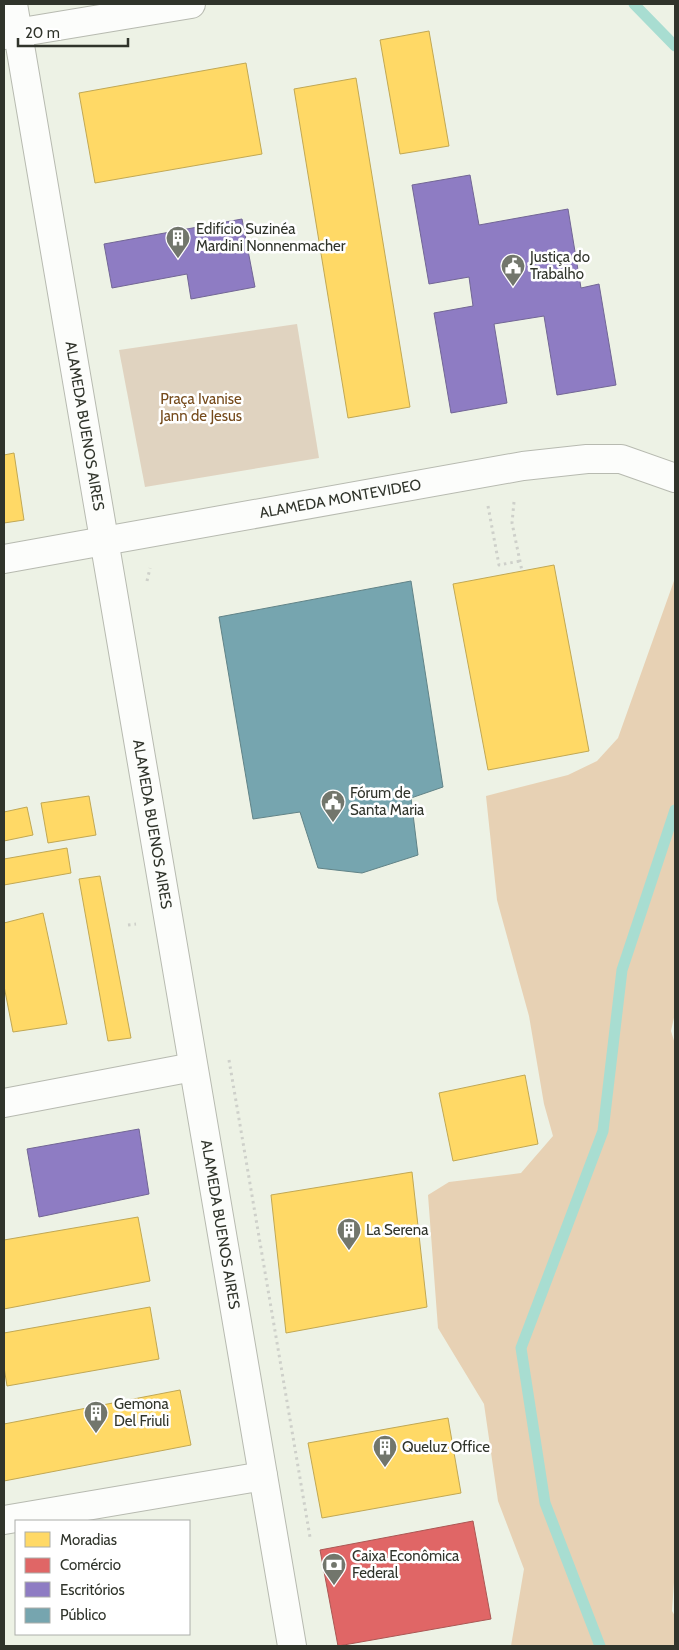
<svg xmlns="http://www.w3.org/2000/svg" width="679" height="1650" font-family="Cabin,sans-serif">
	<rect width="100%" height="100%" fill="#edf2e5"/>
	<!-- green -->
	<path fill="#e0d3c0" d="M297 324 319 458 145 487 119 350Z"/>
	<!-- forest -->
	<path fill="#e7d1b4" d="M675 578V1013L671 1031 675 1044V1568L672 1611 675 1616V1646H511L524 1569 498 1501 484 1404 438 1328 428 1195 449 1182 521 1173 553 1136 544 1104 529 1016 497 900 486 796 568 775 597 761 618 738Z"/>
	<!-- homes -->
	<g fill="#ffd966" stroke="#c1a854">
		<path d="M429 31 449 146 400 154 380 40Z"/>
		<path d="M246 63 262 154 95 183 79 93Z"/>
		<path d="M356 78 410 407 348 418 294 89Z"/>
		<path d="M14 453 24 520 4 523V455Z"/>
		<path d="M554 565 589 751 488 770 453 584Z"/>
		<path d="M89 796 96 835 48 843 41 803Z"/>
		<path d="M27 807 33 835 4 841V812Z"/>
		<path d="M67 848 71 873 4 885V859Z"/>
		<path d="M100 876 131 1038 108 1041 79 879Z"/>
		<path d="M43 913 67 1024 13 1032 4 986V923Z"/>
		<path d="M525 1075 538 1144 453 1161 439 1093Z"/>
		<path d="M412 1172 427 1307 286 1333 271 1195Z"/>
		<path d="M138 1217 150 1281 4 1309V1240Z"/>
		<path d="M150 1307 159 1359 7 1386 4 1367V1333Z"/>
		<path d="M180 1390 191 1445 4 1481V1424Z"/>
		<path d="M448 1418 461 1493 322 1518 308 1443Z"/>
	</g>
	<!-- shops -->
	<path fill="#e06666" stroke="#ab5754" d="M473 1521 491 1619 338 1646 320 1550Z"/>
	<!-- offices -->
	<g fill="#8e7cc3" stroke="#726695">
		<path d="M470 175 479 225 568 209 581 288 599 284 616 385 557 395 544 316 494 324 507 403 451 413 434 313 473 306 469 277 429 284 412 185Z"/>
		<path d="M242 219 255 287 191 299 187 274 112 288 104 244Z"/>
		<path d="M139 1129 149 1194 39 1217 27 1149Z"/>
	</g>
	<!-- public -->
	<path fill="#76a5af" stroke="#618387" d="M411 581 443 787 411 798 418 855 362 873 318 868 300 812 253 819 219 617Z"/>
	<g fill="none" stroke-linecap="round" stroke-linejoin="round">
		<!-- stream -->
		<g stroke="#a8ddd1" stroke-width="11">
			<path d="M634 4 675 46"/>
			<path d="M600 1646 545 1503 521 1348 603 1131 622 970 675 810"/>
		</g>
		<defs>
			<g id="minor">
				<path d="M4 35 191 4"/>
				<path d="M4 559 104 541"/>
				<path d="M4 1103 193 1067"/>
				<path d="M4 1520 263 1476"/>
			</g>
			<g id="tertiary">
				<path id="s1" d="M13 4 292 1646"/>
				<path id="s2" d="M104 541 523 466 587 459H621L675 478"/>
			</g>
		</defs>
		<!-- minor casing -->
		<use href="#minor" stroke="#b7bab0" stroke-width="30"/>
		<!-- tertiary casing -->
		<use href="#tertiary" stroke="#b7bab0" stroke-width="30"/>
		<!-- path -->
		<g stroke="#ced0ca" stroke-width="3" stroke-dasharray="2.5 4" stroke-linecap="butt">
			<path d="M514 502 512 523 522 571"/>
			<path d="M488 506 499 565 520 561"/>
			<path d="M147 581 150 568"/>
			<path d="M128 925 136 924"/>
			<path d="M229 1060 310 1537"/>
		</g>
		<!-- minor -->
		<use href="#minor" stroke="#fcfdfb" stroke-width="28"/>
		<!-- tertiary -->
		<use href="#tertiary" stroke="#fcfdfb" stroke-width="28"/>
	</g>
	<!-- icons -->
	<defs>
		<symbol id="building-pin" viewBox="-11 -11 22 30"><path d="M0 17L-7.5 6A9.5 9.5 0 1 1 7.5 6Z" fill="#72766c" stroke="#fff"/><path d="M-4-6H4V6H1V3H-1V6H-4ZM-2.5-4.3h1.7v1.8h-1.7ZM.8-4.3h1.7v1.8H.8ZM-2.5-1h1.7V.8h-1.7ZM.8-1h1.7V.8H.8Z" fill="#fff"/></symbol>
		<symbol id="civic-pin" viewBox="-11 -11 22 30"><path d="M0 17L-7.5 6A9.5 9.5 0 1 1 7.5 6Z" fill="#72766c" stroke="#fff"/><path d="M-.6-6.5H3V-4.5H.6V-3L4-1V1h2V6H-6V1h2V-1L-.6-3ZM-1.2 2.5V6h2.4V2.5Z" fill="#fff"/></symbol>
		<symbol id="bank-pin" viewBox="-11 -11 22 30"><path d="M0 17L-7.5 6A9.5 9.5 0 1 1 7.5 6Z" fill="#72766c" stroke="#fff"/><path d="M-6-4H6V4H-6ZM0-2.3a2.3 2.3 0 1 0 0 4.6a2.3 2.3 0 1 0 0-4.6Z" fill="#fff"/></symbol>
	</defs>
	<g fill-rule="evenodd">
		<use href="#building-pin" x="164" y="224" width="28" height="38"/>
		<use href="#civic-pin" x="499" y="252" width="28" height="38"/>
		<use href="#civic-pin" x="319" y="788" width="28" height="38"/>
		<use href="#building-pin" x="335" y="1216" width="28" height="38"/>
		<use href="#building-pin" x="82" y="1399" width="28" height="38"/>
		<use href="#building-pin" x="371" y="1433" width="28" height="38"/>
		<use href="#bank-pin" x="320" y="1551" width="28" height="38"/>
	</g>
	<g text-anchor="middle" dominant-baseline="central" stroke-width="5" stroke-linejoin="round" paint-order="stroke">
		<!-- poi labels -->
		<g font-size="15" fill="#30342b" stroke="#fff" text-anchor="start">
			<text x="196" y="229">Edifício Suzinéa<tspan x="196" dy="17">Mardini Nonnenmacher</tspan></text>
			<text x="530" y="257">Justiça do<tspan x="530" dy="17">Trabalho</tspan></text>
			<text x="350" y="793">Fórum de<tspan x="350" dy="17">Santa Maria</tspan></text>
			<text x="366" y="1230">La Serena</text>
			<text x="114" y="1404">Gemona<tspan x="114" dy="17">Del Friuli</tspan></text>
			<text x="402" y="1447">Queluz Office</text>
			<text x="352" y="1556">Caixa Econômica<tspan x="352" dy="17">Federal</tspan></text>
		</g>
		<!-- park labels -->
		<g font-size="15" fill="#754a1b" stroke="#fff">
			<text x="201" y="399">Praça Ivanise<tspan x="201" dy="17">Jann de Jesus</tspan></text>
		</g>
		<!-- street labels -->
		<g font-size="15" fill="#30342b" stroke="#fff">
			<text stroke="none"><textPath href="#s1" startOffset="428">ALAMEDA BUENOS AIRES</textPath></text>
			<text stroke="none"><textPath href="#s2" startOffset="240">ALAMEDA MONTEVIDEO</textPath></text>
			<text stroke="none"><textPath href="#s1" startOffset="832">ALAMEDA BUENOS AIRES</textPath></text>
			<text stroke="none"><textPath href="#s1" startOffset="1238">ALAMEDA BUENOS AIRES</textPath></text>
		</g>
	</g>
	<!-- border -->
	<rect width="679" height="1650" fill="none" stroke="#30342b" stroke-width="10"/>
	<!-- legend -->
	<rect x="15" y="1520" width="175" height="115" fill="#ffffff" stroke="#acaeaa"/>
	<rect x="25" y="1532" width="25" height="15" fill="#ffd966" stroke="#acaeaa"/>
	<text x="60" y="1545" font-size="15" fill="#30342b">Moradias</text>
	<rect x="25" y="1558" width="25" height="15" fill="#e06666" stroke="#acaeaa"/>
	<text x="60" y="1570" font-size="15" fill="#30342b">Comércio</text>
	<rect x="25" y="1582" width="25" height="15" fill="#8e7cc3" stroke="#acaeaa"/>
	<text x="60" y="1595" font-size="15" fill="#30342b">Escritórios</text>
	<rect x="25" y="1608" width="25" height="15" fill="#76a5af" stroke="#acaeaa"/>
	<text x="60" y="1620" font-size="15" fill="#30342b">Público</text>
	<!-- scale -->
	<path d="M18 38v8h110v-8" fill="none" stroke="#30342b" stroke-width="2.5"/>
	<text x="25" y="38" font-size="15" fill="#30342b" stroke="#ffffff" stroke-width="4" paint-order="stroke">20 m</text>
</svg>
